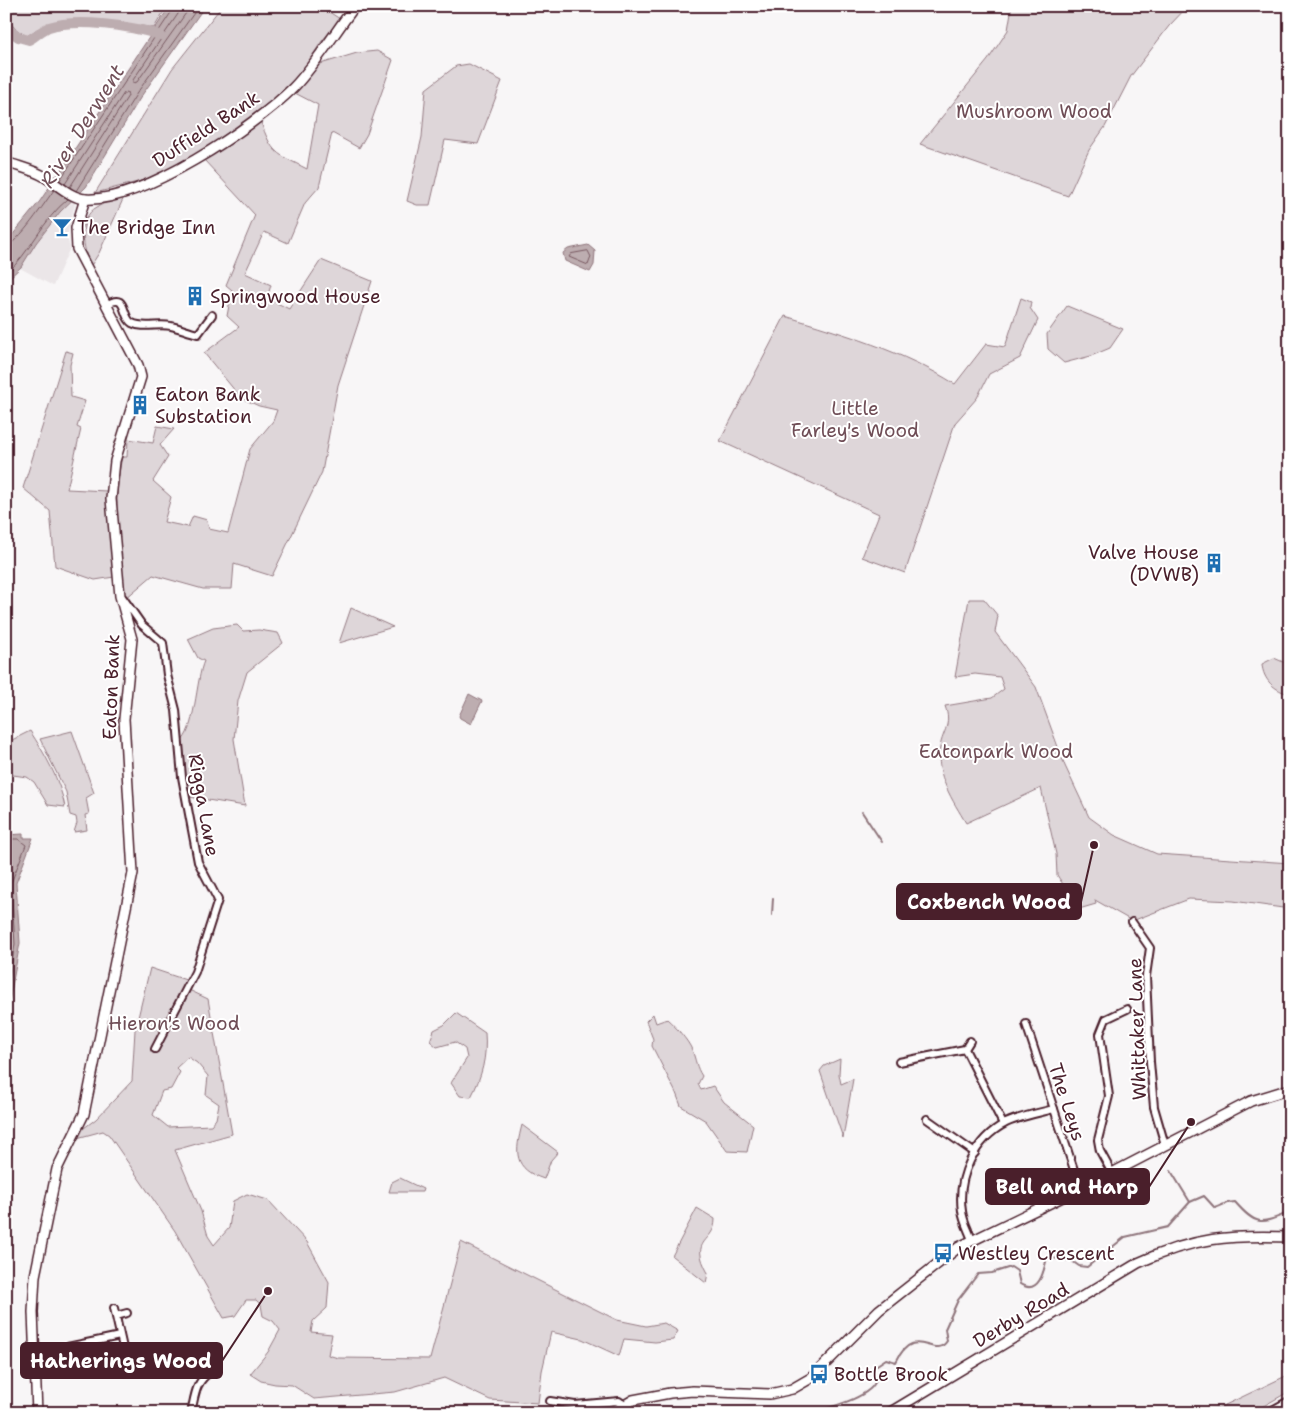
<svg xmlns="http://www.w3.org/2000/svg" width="1296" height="1419" font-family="'Shantell Sans',sans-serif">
	<rect width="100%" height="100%" fill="#f8f6f7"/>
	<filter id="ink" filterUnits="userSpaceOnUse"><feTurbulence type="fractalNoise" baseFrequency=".02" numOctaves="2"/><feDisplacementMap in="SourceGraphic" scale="10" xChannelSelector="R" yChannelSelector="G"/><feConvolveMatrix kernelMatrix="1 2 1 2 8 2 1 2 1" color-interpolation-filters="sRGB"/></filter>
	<g filter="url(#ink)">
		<!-- built -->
		<path fill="#ebe6e8" d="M73 202 75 204 67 236 70 248 53 286 20 268 36 243 60 212Z"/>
		<!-- green -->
		<g fill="#ded6d9" stroke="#947a82" fill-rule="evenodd">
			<path d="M6 6H167L154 28 123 23 102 24 92 20 51 24 37 29 27 36C14 29 6 22 6 6Z"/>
			<path d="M222 6H320L340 19 322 41 301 73 271 101 226 134 192 157 149 179 95 193 172 69Z"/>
			<path d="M1012 6H1188L1169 26 1131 76 1105 127 1089 150 1068 196 920 144 988 60 1008 30Z"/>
			<path d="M377 51 393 60 367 134 359 148 332 133 319 187 305 203 288 243 264 232 245 273 271 285 267 298 289 309 321 260 372 281 338 385 322 472 272 576 234 564 232 589H203L153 575 126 598 123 589C119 544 112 501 122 457H127L128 439 153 443 157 426 174 429 160 445 168 457 153 481 171 497 164 522 188 527 193 516 207 520 209 529 228 533 250 449 273 421 277 410 259 406 241 398 204 353 239 327 227 316 232 290 226 285 255 215 204 160 260 120C273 155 274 152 307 169L318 105 295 93 317 65 357 53Z"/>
			<path d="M469 64 502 81 478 144 445 140 430 205H417L407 201 422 137 426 89 456 66Z"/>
			<path d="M124 197 99 253 90 267C84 249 76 219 97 207 105 202 115 200 124 197Z"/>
			<path d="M1021 298 1031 302 1030 308 1038 320 1020 358 989 374 977 398 955 423 905 573 862 557 879 514 720 441 785 316C844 334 903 351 955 384L986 344 1005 347Z"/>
			<path d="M1067 306 1123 329 1110 348 1091 356 1064 363 1048 349 1047 334Z"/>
			<path d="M66 351 73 353 70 365 71 397 85 401 77 427 81 429 67 489 107 491 114 577 95 580 55 566 50 511 23 488Z"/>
			<path d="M969 599H984L998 616 995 632 1036 687 1065 766 1089 817 1114 835 1157 854 1290 863V909L1233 901 1189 899 1132 921 1095 900 1096 904 1079 909 1057 875 1056 854 1041 788 966 823C953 801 935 775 940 747 943 730 952 725 945 706L992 698 1004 689 1000 677 975 674 955 677Z"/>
			<path d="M351 608 393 627 339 643Z"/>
			<path d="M237 625 243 631 259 630 278 633 283 643 247 672 238 701 234 739 245 806 189 797 180 742C195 733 196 679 204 661L198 658 188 639 213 628Z"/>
			<path d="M1274 658 1290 665V694C1275 691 1263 680 1262 664Z"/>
			<path d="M30 731C45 754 60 780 65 807L48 805 34 782 27 777 6 774V743Z"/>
			<path d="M72 731 94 793 86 798 89 814 85 815 87 830 74 832 77 823 76 817 70 815 66 792 40 739Z"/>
			<path d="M150 968 192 982 189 990 208 999 232 1134 175 1150 201 1211 208 1236 214 1245 229 1228 233 1201 247 1194 268 1200 307 1242 329 1282 327 1308 313 1321 311 1332 332 1334 328 1355 338 1358 430 1359 461 1242 617 1320 646 1326 664 1323 678 1331 673 1340 655 1342 624 1339 619 1356 582 1339 551 1332 542 1371 538 1403 490 1400 444 1378 395 1392 314 1399 292 1385 275 1384 261 1381 250 1374 268 1352 280 1330 273 1321 263 1316 261 1305 256 1300H246L235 1316 224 1318 175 1231 109 1135 103 1131 77 1138 82 1127 84 1128 96 1119 132 1081 135 1030ZM188 1057 197 1063 208 1076 206 1095 219 1104 216 1119 211 1125 168 1127 153 1115 162 1091 171 1089 180 1072 176 1068Z"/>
			<path d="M456 1013 485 1033C487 1057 482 1076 471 1097L460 1096 451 1083 467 1058 465 1049 455 1042 437 1047 430 1041 434 1030 444 1025Z"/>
			<path d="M653 1014 656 1023 667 1019C675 1026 688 1040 692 1050 696 1060 696 1067 702 1076L698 1084 701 1090 713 1086 724 1102 753 1125 747 1152 727 1151 706 1121 681 1106 676 1093 652 1046 653 1039 646 1021Z"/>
			<path d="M840 1059 839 1074 841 1084 853 1079 843 1138 820 1071 824 1066Z"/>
			<path d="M522 1125 558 1152 551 1160 544 1179C513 1169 515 1152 522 1125Z"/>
			<path d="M400 1178 423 1189 422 1192H389L392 1182Z"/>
			<path d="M697 1208 715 1219C715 1244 688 1237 708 1273L706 1283 672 1256Z"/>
			<path d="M1290 1374V1391L1251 1413H1166L1219 1408Z"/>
		</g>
		<!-- water -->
		<g fill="#bdadb0" stroke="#8f747b">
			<path d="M170 6H205L142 95 86 187 60 212 36 243 21 267 6 281V243L40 201Z"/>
			<path d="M588 245 595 251 594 265 590 272 565 261 563 253 568 249Z"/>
			<path d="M469 694 482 701 471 724 460 718 459 716Z"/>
			<path d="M23 834V838H33L16 883 20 943 6 1019V835Z"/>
		</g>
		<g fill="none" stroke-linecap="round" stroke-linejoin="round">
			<!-- shore -->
			<g stroke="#785860" stroke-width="1">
				<path d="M180 6 178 14 133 80V83L137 82 191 6"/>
				<path d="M60 180 172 11 173 6"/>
				<path d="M65 184 124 93 127 92 128 96 70 187"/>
				<path d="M76 191 137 93 199 6"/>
				<path d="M6 246C18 244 46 201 54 190"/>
				<path d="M588 251 591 257 588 265 569 257 571 254Z"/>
				<path d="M6 274C31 252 42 220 68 199"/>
				<path d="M6 839H18L26 845 11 883 15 944 6 996"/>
				<path d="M6 900 8 922 6 957"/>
			</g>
			<!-- stream -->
			<g stroke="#8f747b" stroke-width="2">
				<path d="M862 812 882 842"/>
				<path d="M772 915 773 898"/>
				<path d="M1171 1171 1190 1202"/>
				<path d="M654 1413 656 1411 659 1413"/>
				<path d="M811 1413C827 1408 871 1398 876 1380L873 1373 874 1367 886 1359 896 1362C915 1322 934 1361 947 1341L945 1329 958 1300 978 1274 992 1273 1011 1267 1017 1271 1020 1284C1039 1296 1044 1271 1047 1257L1072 1261 1079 1266 1087 1267 1125 1237 1168 1227 1190 1202 1204 1196 1215 1208 1227 1203 1235 1202C1257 1227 1261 1224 1290 1212"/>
			</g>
			<!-- river -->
			<path stroke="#bdadb0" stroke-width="10" d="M6 27 18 37 29 40C36 36 42 30 49 27 77 18 132 26 160 35"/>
			<defs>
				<g id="minor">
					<path d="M106 305C128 291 121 317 132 323 143 329 159 323 171 326 180 328 189 332 198 334L212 315"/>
					<path d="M123 598 142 625 163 643 167 675 176 710 182 777 198 862 218 900 195 972 155 1049"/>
					<path d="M1132 922 1150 948 1146 976 1150 1062 1154 1107 1165 1145"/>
					<path d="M1026 1024 1080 1188"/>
					<path d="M970 1041 965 1049 1003 1124"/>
					<path d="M899 1062 965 1049"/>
					<path d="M927 1119 975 1153"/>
					<path d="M1112 1173 1100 1151 1098 1140 1109 1096 1100 1034 1106 1019 1127 1009"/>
					<path d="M972 1240C969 1231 963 1221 962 1211 957 1178 974 1139 1006 1123 1021 1116 1038 1113 1054 1109"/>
					<path d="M114 1308 123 1348"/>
					<path d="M116 1316 127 1313"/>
					<path d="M34 1354 120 1336"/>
					<path d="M550 1401 575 1405 619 1401 623 1404"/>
					<path d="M191 1413C195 1396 195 1381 211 1372"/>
				</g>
				<g id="tertiary">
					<path d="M6 162C19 167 34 170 45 177 57 184 71 198 85 199 141 203 254 127 293 88 317 63 334 33 355 6"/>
					<path d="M37 1413 33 1312 35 1276 57 1169 84 1114 133 873 124 719 132 639 120 596 111 499 115 461 141 377 138 365 77 249 76 228 85 199"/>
					<path d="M557 1413H579"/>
					<path d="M611 1413 633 1400 670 1393 693 1391 770 1394 792 1389 811 1378 879 1310 959 1247 1112 1173 1251 1101 1290 1089"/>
				</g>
				<path id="secondary" d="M889 1413 1138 1263C1194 1237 1230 1235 1290 1237"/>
				<path id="trunk" d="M1272 1413 1290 1403"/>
			</defs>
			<!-- minor casing -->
			<use href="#minor" stroke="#4a1f2b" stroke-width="10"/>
			<!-- tertiary casing -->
			<use href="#tertiary" stroke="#4a1f2b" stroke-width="12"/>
			<!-- secondary casing -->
			<use href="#secondary" stroke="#4a1f2b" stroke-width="12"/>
			<!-- trunk casing -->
			<use href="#trunk" stroke="#4a1f2b" stroke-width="15"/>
			<!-- minor -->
			<use href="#minor" stroke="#fff" stroke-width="6"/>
			<!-- tertiary -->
			<use href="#tertiary" stroke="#fff" stroke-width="9"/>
			<!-- secondary -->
			<use href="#secondary" stroke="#fff" stroke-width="9"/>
			<!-- trunk -->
			<use href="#trunk" stroke="#fff" stroke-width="11"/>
		</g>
	</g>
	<!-- icons -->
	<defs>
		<symbol id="bar-bare" viewBox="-9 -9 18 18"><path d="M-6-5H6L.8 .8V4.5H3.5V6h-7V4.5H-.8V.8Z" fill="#1f6fb2" stroke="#fff" stroke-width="2.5" paint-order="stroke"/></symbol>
		<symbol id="building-bare" viewBox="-9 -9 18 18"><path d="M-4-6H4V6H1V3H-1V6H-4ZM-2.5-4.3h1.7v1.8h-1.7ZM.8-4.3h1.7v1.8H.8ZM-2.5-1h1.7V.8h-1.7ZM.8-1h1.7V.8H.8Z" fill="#1f6fb2" stroke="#fff" stroke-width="2.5" paint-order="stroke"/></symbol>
		<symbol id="bus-bare" viewBox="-9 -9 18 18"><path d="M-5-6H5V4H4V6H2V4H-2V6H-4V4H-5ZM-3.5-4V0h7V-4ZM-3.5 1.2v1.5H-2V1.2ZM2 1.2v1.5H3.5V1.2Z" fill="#1f6fb2" stroke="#fff" stroke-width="2.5" paint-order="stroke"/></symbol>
	</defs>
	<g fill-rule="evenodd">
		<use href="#bar-bare" x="48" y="213" width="28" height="28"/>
		<use href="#building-bare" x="181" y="282" width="28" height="28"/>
		<use href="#building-bare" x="126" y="391" width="28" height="28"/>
		<use href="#building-bare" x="1200" y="549" width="28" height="28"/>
		<use href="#bus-bare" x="929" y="1239" width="28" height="28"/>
		<use href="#bus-bare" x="805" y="1360" width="28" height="28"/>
	</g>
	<g text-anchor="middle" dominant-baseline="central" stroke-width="4" stroke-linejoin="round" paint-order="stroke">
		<!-- park labels -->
		<g font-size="19" fill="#6f4d56" stroke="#fff">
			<text x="1034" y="111">Mushroom Wood</text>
			<text x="855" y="408">Little<tspan x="855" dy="22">Farley's Wood</tspan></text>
			<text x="996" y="751">Eatonpark Wood</text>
			<text x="174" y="1023">Hieron's Wood</text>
		</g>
		<!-- street labels -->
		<g font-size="19" fill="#4a1f2b" stroke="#fff">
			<text transform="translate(206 129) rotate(-33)">Duffield Bank</text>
			<text transform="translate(111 687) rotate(-88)">Eaton Bank</text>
			<text transform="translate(204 805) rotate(80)">Rigga Lane</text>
			<text transform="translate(1137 1029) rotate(-92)">Whittaker Lane</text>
			<text transform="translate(1067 1102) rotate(72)">The Leys</text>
			<text transform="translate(1021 1315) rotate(-31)">Derby Road</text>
		</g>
		<!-- poi labels -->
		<g font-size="19" fill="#4a1f2b" stroke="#fff" text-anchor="start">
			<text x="77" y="227">The Bridge Inn</text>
			<text x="210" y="296">Springwood House</text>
			<text x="155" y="394">Eaton Bank<tspan x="155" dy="22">Substation</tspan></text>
			<text x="1199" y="552" text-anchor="end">Valve House<tspan x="1199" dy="22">(DVWB)</tspan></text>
			<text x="958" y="1253">Westley Crescent</text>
			<text x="834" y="1374">Bottle Brook</text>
		</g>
		<!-- water labels -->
		<g font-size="20" font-style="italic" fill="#72515a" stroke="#fff">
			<text transform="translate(82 126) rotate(-58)">River Derwent</text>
		</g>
	</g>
	<!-- callouts -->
	<path fill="none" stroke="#4a1f2b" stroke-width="2" d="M1094 845L1081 902M1191 1122L1149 1187M268 1291L222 1361"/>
	<g fill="#4a1f2b" stroke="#fff" stroke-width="2">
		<circle cx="1094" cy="845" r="5"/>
		<circle cx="1191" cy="1122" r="5"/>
		<circle cx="268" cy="1291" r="5"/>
	</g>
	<g fill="#4a1f2b" stroke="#4a1f2b" stroke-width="2">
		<rect x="897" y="884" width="184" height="35" rx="5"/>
		<rect x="986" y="1169" width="163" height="35" rx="5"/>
		<rect x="21" y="1343" width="201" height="35" rx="5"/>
	</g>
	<g font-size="20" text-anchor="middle" font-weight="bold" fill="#fff">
		<text x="989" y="909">Coxbench Wood</text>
		<text x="1067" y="1194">Bell and Harp</text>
		<text x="121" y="1368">Hatherings Wood</text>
	</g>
	<!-- margin -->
	<rect width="1296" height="1419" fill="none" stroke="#fff" stroke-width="25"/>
	<rect x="12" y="12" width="1271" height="1394" fill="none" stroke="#4a1f2b" stroke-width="2" filter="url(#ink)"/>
</svg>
